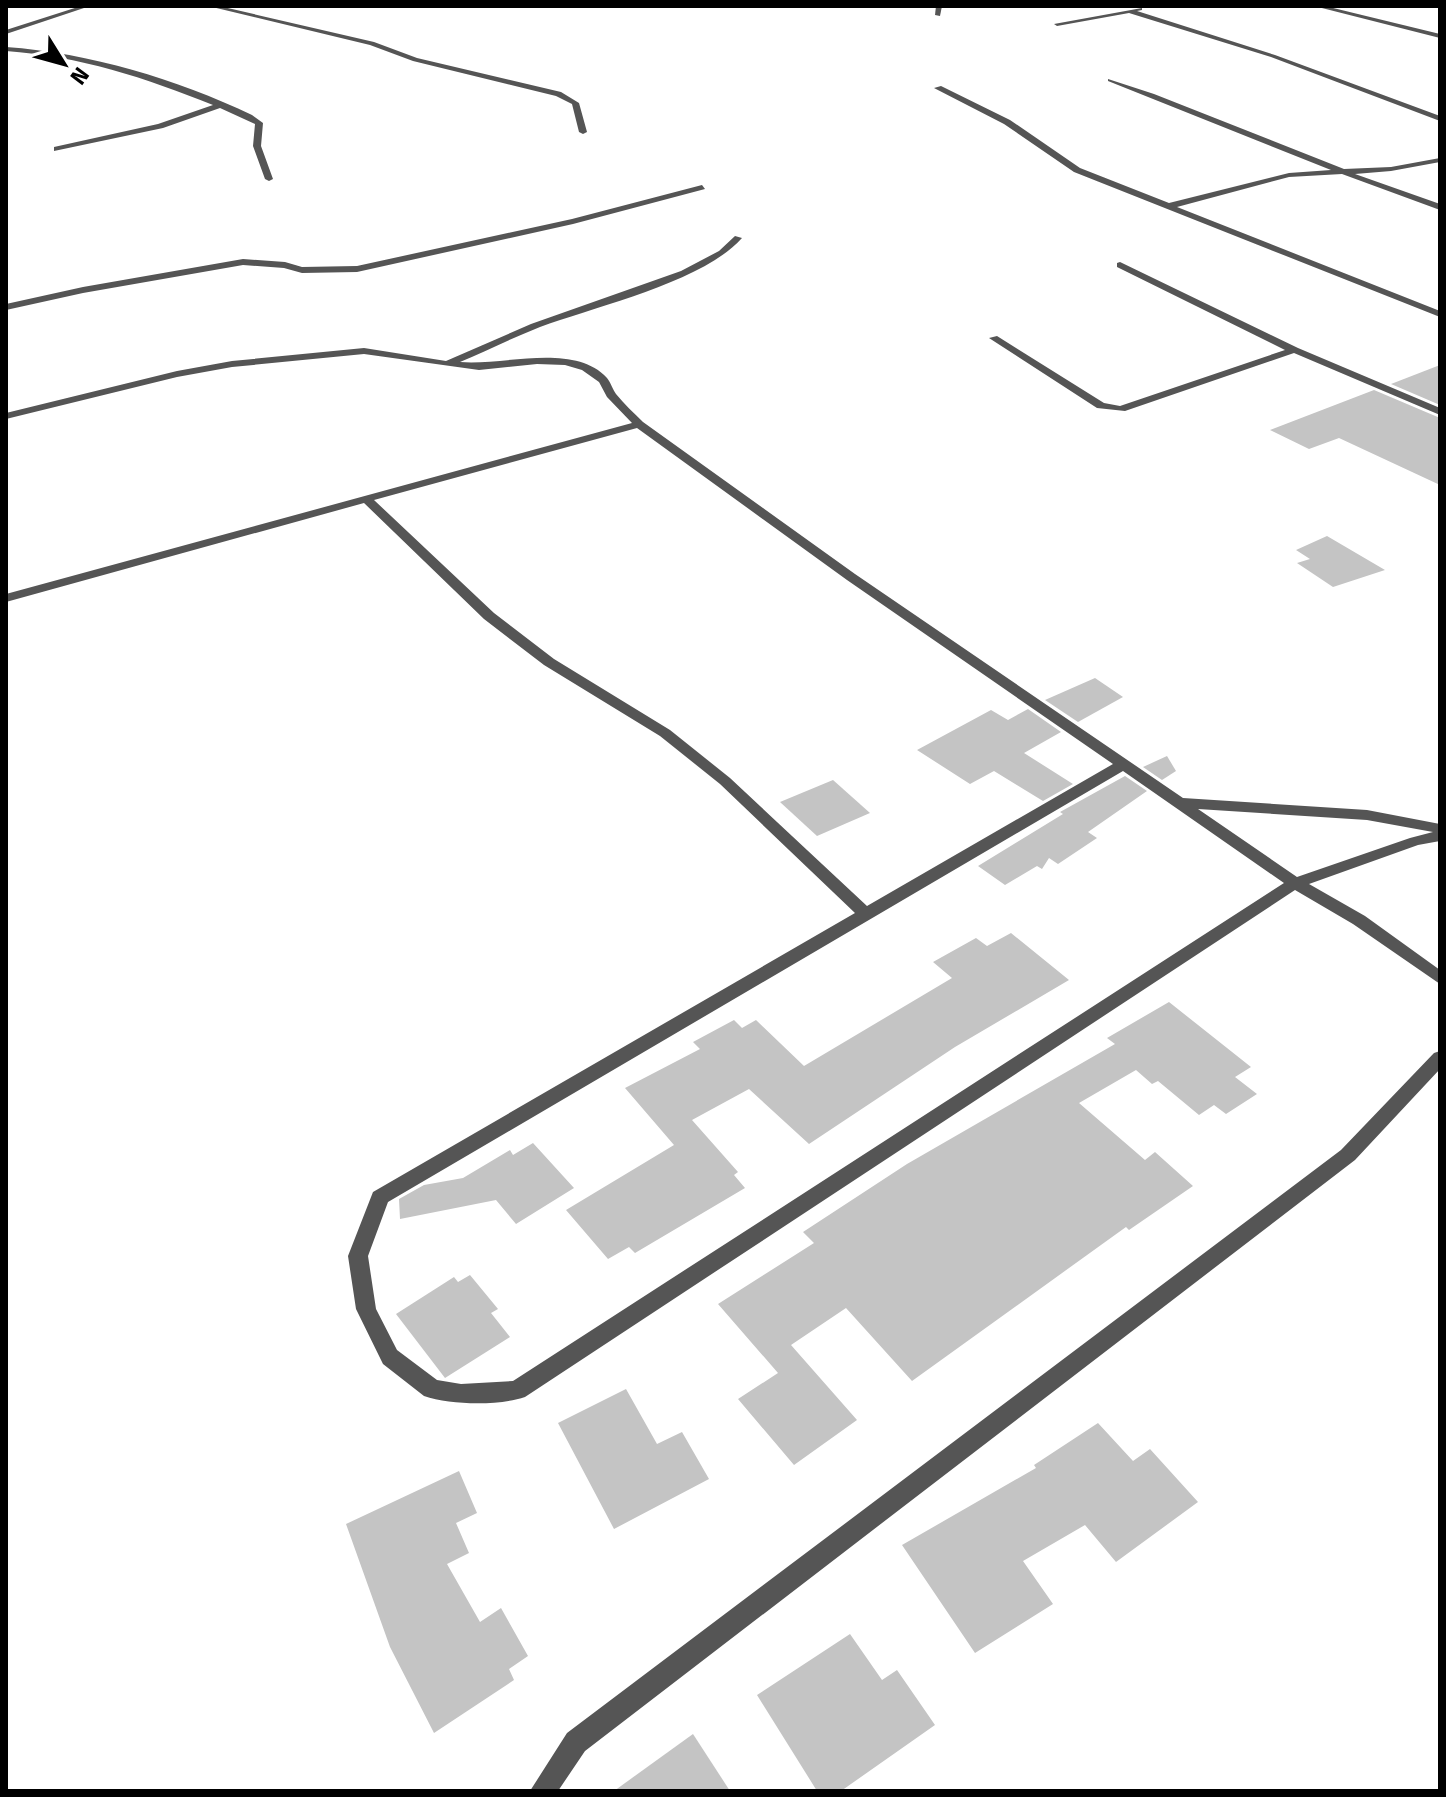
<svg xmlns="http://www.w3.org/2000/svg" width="1446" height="1797" font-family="'Fira Sans',sans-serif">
	<rect width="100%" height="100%" fill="#fff"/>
	<!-- building -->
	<g fill="#c4c4c4">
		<path d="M1440 365V405L1391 384Z"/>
		<path d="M1374 390 1440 418V485L1339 438 1309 449 1270 430Z"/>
		<path d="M1327 536 1385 570 1333 587 1297 563 1310 559 1296 550Z"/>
		<path d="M1095 678 1123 697 1078 722 1045 700Z"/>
		<path d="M1028 709 1061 732 1024 753 1073 784 1043 801 994 771 970 784 917 750 991 710 1008 720Z"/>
		<path d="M1167 756 1176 771 1162 780 1143 767Z"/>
		<path d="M1125 776 1147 791 1088 832 1097 838 1058 864 1049 858 1042 869 1037 866 1005 885 978 866 1063 814 1060 812Z"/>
		<path d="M833 780 870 813 817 836 780 802Z"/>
		<path d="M1011 933 1069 980 955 1047 809 1144 749 1089 692 1120 738 1172 734 1175 745 1188 635 1253 629 1247 608 1259 566 1210 674 1145 625 1088 700 1049 693 1042 734 1020 742 1028 756 1020 804 1066 952 978 933 962 976 938 987 946Z"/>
		<path d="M1169 1002 1251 1067 1235 1077 1257 1094 1226 1114 1214 1105 1199 1115 1158 1081 1152 1084 1136 1070 1079 1103 1145 1160 1155 1152 1193 1186 1129 1230 1126 1227 912 1381 846 1308 791 1345 857 1420 794 1465 738 1399 778 1373 718 1304 814 1243 803 1232 907 1164 1115 1044 1107 1038Z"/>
		<path d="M533 1143 574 1188 516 1224 496 1200 400 1219 399 1199 424 1185 463 1178 510 1150 513 1155Z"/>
		<path d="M470 1275 498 1309 491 1313 510 1337 445 1378 396 1314 454 1277 458 1282Z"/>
		<path d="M626 1389 657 1444 682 1432 709 1479 614 1529 558 1423Z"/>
		<path d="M1098 1423 1133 1461 1150 1449 1198 1502 1116 1562 1085 1525 1023 1561 1053 1604 975 1653 902 1545 1036 1468 1034 1465Z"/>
		<path d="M459 1471 477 1513 456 1523 469 1553 447 1564 480 1622 501 1608 528 1656 509 1669 514 1680 434 1733 390 1647 346 1524Z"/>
		<path d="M850 1634 882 1680 897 1670 935 1725 841 1791H817L757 1695Z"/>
		<path d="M693 1734 730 1791H614Z"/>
	</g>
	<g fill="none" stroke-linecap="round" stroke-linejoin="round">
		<!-- minor -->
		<g fill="#555" fill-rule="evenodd">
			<path d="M81 6H90L6 34V30Z"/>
			<path d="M208 6H219L374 42 417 58 561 92 579 103 587 132 583 134 579 132 572 104 556 96 413 61 370 45Z"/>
			<path d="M936 6H942L940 16 935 15Z"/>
			<path d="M1314 6H1325L1440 34V38Z"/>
			<path d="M1142 8V10L1137 11 1275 55 1440 116V121L1271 57 1129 13 1057 26 1054 24Z"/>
			<path d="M6 47C90 53 176 79 252 115L263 123 261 146 273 179 269 181 265 179 253 146 255 124 220 108 163 128 54 151V147L158 124 213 105C146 78 79 56 6 51Z"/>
			<path d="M1108 79 1154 94 1344 169 1391 167 1440 158V162L1391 171 1355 174 1440 204V210L1342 174 1289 177 1177 207 1440 311V317L1074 172 1004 124 934 88 941 86 1010 120 1080 168 1169 203 1289 173 1331 170 1108 81Z"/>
			<path d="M702 185 705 189 573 224 357 272 302 273 284 268 243 265 83 293 6 310V304L83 287 243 259 285 262 302 267 357 266 572 219Z"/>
			<path d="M735 236 742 238C703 282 597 306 540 327 512 338 486 351 460 362 503 366 574 342 607 378 611 383 613 390 616 394 624 404 634 413 643 422L855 574 1183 798 1367 810 1440 824V841L1418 845 1309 884 1365 916 1440 970V984L1353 924 1295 890 525 1397C498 1406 451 1405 424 1396L383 1364 356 1309 348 1256 373 1192 855 913 720 784 660 736 544 665 484 619 364 503 6 602V594L632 423 607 397 599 382 582 370 565 365 537 364 479 370 364 354 232 367 177 377 6 419V413L177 371 232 361 364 348 446 361 531 324 681 271 719 251ZM637 428 847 580 1113 764 867 906 730 778 670 730 554 659 494 613 374 500ZM1123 771 1284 883 513 1381 461 1384 437 1380 397 1350 376 1309 368 1256 388 1202ZM1198 809 1367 820 1433 832 1410 838 1297 877Z"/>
			<path d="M1120 262 1298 348 1440 408V415L1294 353 1125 411 1097 408 989 338 997 336 1104 403 1120 406 1285 350 1117 267V263Z"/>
			<path d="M1440 1051V1069L1355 1160 585 1751 558 1791H530L567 1733 1341 1150 1434 1053Z"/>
		</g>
	</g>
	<!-- border -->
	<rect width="1446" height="1797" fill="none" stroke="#000000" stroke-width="16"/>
	<!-- north arrow -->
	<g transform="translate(64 64) rotate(127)" stroke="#ffffff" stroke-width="6" paint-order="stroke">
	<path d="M0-6L14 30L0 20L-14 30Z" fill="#000000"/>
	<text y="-12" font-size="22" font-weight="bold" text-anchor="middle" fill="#000000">N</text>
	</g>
</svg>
